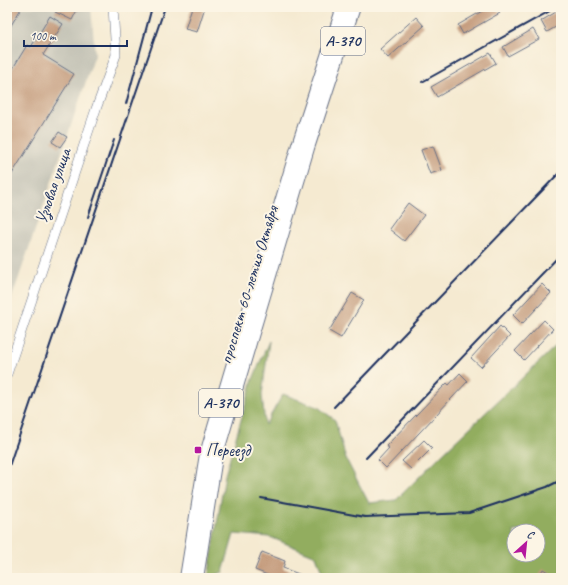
<svg xmlns="http://www.w3.org/2000/svg" width="568" height="585" font-family="Caveat,sans-serif">
	<rect width="100%" height="100%" fill="#fcf5e5"/>
	<filter id="ink" filterUnits="userSpaceOnUse"><feTurbulence type="fractalNoise" baseFrequency=".025" numOctaves="2"/><feDisplacementMap in="SourceGraphic" scale="8" xChannelSelector="R" yChannelSelector="G"/><feConvolveMatrix kernelMatrix="1 2 1 2 8 2 1 2 1" color-interpolation-filters="sRGB"/></filter>
	<filter id="wash" filterUnits="userSpaceOnUse"><feTurbulence type="fractalNoise" baseFrequency=".012" numOctaves="4" result="noise"/><feDisplacementMap in="SourceGraphic" scale="16" xChannelSelector="R" yChannelSelector="G"/><feGaussianBlur stdDeviation="0.9" result="paint"/><feColorMatrix in="noise" values="0 0 0 0 0 0 0 0 0 0 0 0 0 0 0 0 0 1.4 0 .05"/><feComposite in="paint" operator="in"/></filter>
	<g filter="url(#wash)">
		<rect width="100%" height="100%" fill="#f5ead1"/>
		<!-- industrial -->
		<path fill="#c6c5b8" d="M7 7H91L95 55 7 312Z"/>
		<!-- forest -->
		<path fill="#92ad5f" stroke="#566e5e" fill-rule="evenodd" d="M269 341 262 395 265 425 283 394 318 407 335 420 346 459 369 503 396 500 440 456 561 341V578H324L316 556 270 537 234 534 223 572 208 578 225 475 253 379ZM514 531H538V555H514Z"/>
		<g id="blocks">
			<!-- building -->
			<g fill="#c49b7d">
				<path d="M7 7H22L7 32Z"/>
				<path d="M58 7H76L78 8 72 20 55 12Z"/>
				<path d="M192 7H205L197 32 185 29Z"/>
				<path d="M489 7H496L500 13 463 34 458 25Z"/>
				<path d="M561 9V24L547 32 541 21Z"/>
				<path d="M50 16 63 24 43 55 74 74 7 182V78L27 45 31 47Z"/>
				<path d="M416 17 424 26 388 58 380 49Z"/>
				<path d="M533 29 539 39 508 56 503 47Z"/>
				<path d="M490 53 496 63 437 97 431 87Z"/>
				<path d="M59 132 67 137 60 147 52 142Z"/>
				<path d="M433 146 442 170 430 174 421 150Z"/>
				<path d="M408 203 424 215 404 241 389 229Z"/>
				<path d="M542 284 551 293 522 324 513 315Z"/>
				<path d="M352 293 364 300 341 338 329 331Z"/>
				<path d="M544 320 553 329 524 360 515 351Z"/>
				<path d="M500 326 510 336 481 367 471 358Z"/>
				<path d="M460 373 468 381 386 468 378 460 389 448 386 446 447 383 449 385Z"/>
				<path d="M424 440 432 448 411 469 402 461Z"/>
				<path d="M262 552 285 561 283 568 304 576 303 578H275L255 570Z"/>
				<path d="M543 569 553 575 551 578H538Z"/>
			</g>
		</g>
	</g>
	<g filter="url(#ink)">
		<use href="#blocks" fill-opacity="0" stroke="#677086" stroke-width="1"/>
		<g fill="none" stroke-linecap="round" stroke-linejoin="round">
			<defs>
				<path id="secondary" d="M7 374 96 109 116 55 113 7"/>
				<g id="highway">
					<path d="M186 578 206 454 298 145 343 7"/>
					<path d="M197 578 216 457 308 148 354 7"/>
				</g>
			</defs>
			<!-- secondary casing -->
			<use href="#secondary" stroke="#677086" stroke-width="10"/>
			<!-- highway casing -->
			<use href="#highway" stroke="#677086" stroke-width="14"/>
			<!-- secondary -->
			<use href="#secondary" stroke="#fff" stroke-width="9"/>
			<!-- highway -->
			<use href="#highway" stroke="#fff" stroke-width="12"/>
			<!-- rail -->
			<g stroke="#1b2f5e" stroke-width="2">
				<path d="M422 82 557 7"/>
				<path d="M126 104 152 7"/>
				<path d="M88 217 114 140"/>
				<path d="M334 407 561 171"/>
				<path d="M366 458 561 254"/>
				<path d="M7 472 165 7"/>
				<path d="M261 498 365 517 469 513 547 487 561 480"/>
			</g>
		</g>
	</g>
	<!-- markers -->
	<rect fill="#b5179e" stroke="#fcf5e5" stroke-width="1.5" x="194" y="446" width="8" height="8" rx="2"/>
	<g text-anchor="middle" dominant-baseline="central" stroke-width="4" stroke-linejoin="round" paint-order="stroke">
		<!-- shield labels -->
		<g fill="#fcf5e5" stroke="#5e6a86" stroke-width="1">
			<rect x="321" y="27" width="44" height="28" rx="3"/>
			<rect x="199" y="389" width="44" height="28" rx="3"/>
		</g>
		<g font-size="16" font-weight="bold" fill="#1b2f5e">
			<text x="343" y="41">А-370</text>
			<text x="221" y="403">А-370</text>
		</g>
		<!-- street labels -->
		<g font-size="17" fill="#1b2f5e" stroke="#fcf5e5">
			<text transform="translate(53 186) rotate(-71)">Узловая улица</text>
			<text transform="translate(249 285) rotate(-73)">проспект 60-летия Октября</text>
		</g>
		<!-- poi labels -->
		<g font-size="17" fill="#1b2f5e" stroke="#fcf5e5" text-anchor="start">
			<text x="206" y="450">Переезд</text>
		</g>
	</g>
	<!-- margin -->
	<rect width="568" height="585" fill="none" stroke="#fcf5e5" stroke-width="24"/>
	<!-- north arrow -->
	<g transform="translate(526 543) rotate(27)"><circle r="19" fill="#fcf5e5" stroke="#a2a6af"/>
	<path d="M0-3L7 15L0 10L-7 15Z" fill="#b5179e"/>
	<text y="-6" font-size="11" font-weight="bold" text-anchor="middle" fill="#1b2f5e">С</text>
	</g>
	<!-- scale -->
	<path d="M24 40v6h103v-6" fill="none" stroke="#1b2f5e" stroke-width="2"/>
	<text x="30" y="40" font-size="12" fill="#1b2f5e" stroke="#fcf5e5" stroke-width="3" paint-order="stroke">100 m</text>
</svg>
